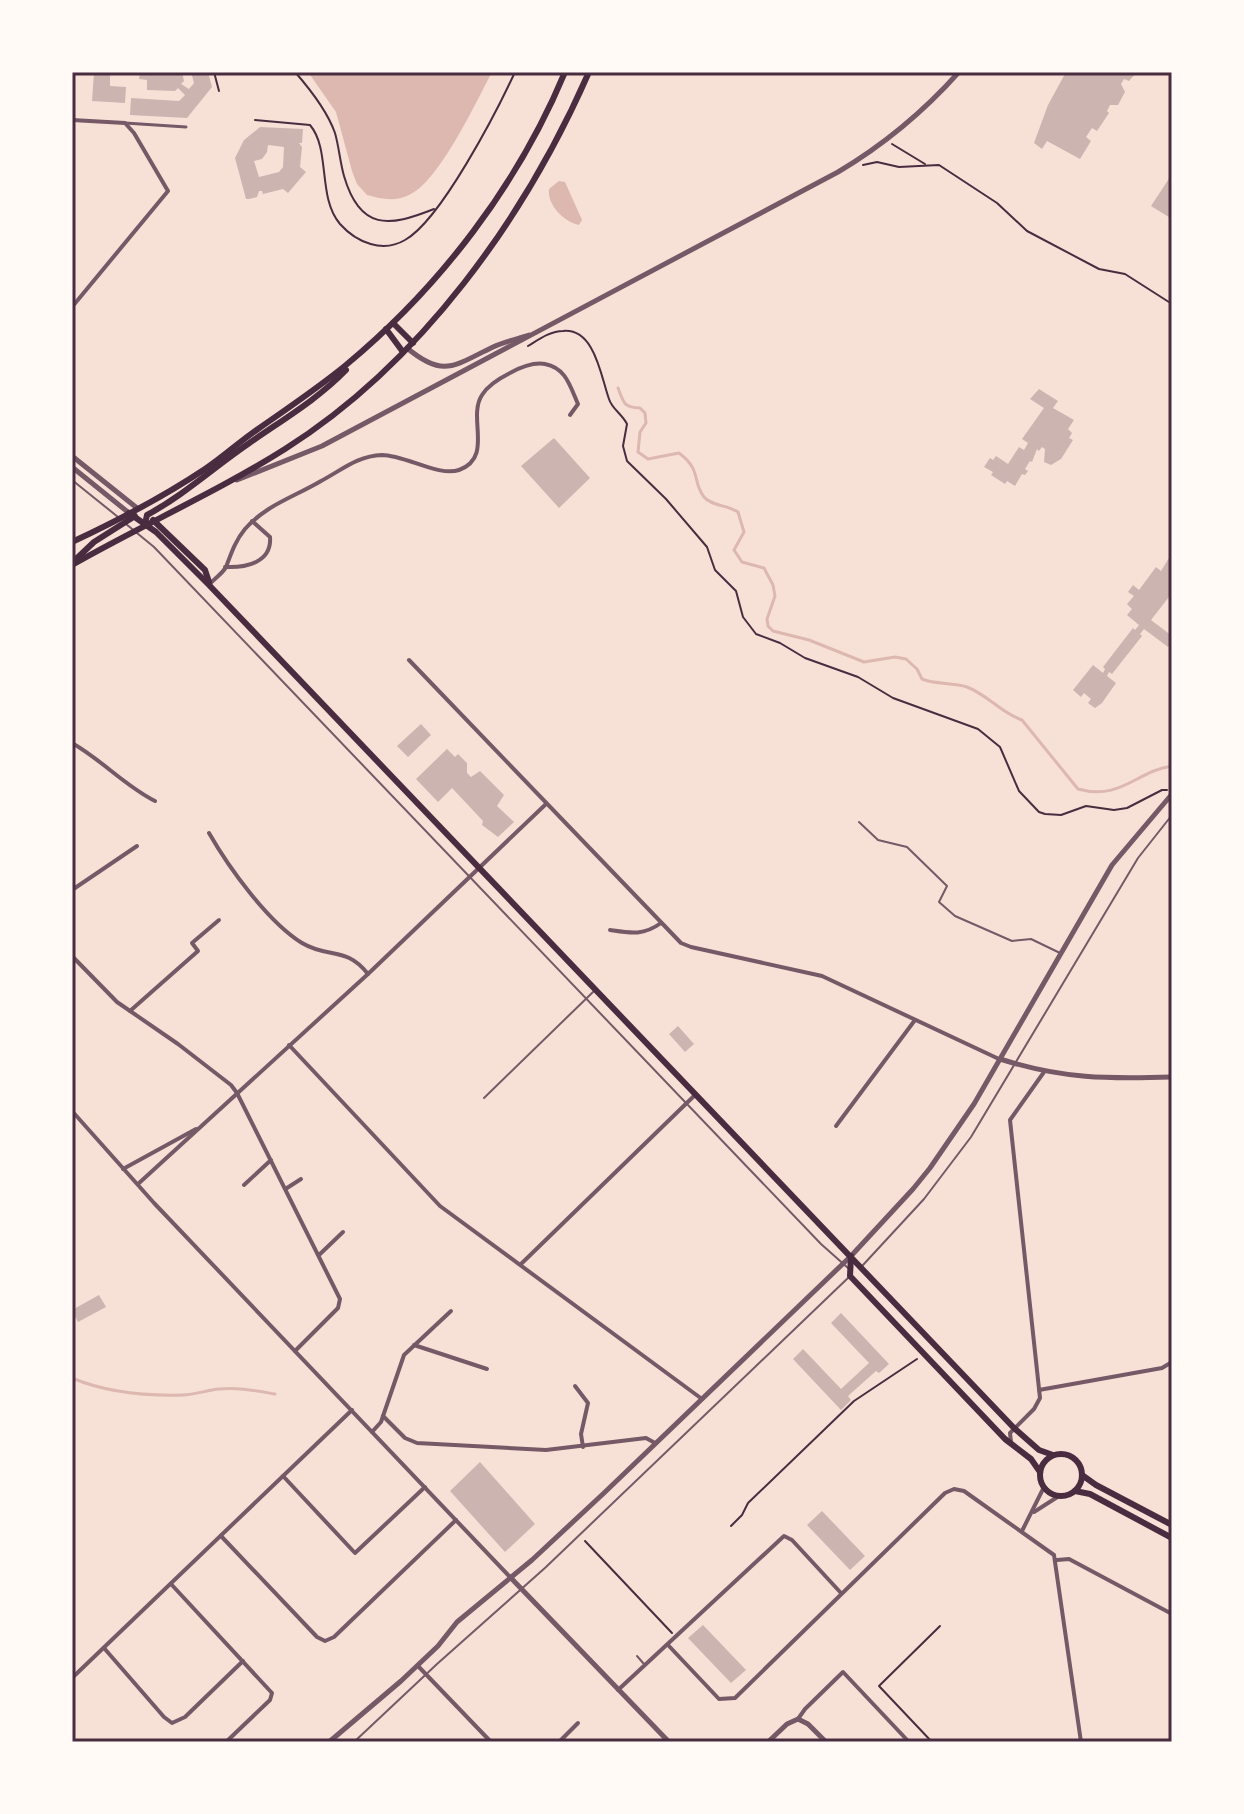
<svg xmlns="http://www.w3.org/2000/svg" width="1244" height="1814" font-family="'Sofia Sans Condensed',sans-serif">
	<rect width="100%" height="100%" fill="#f7e1d7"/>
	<!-- water -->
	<g fill="#dcb8b0">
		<path d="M308 72H492C476 102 439 182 409 195 395 202 381 199 367 195L357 184 352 171 336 112Z"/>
		<path d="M559 181 565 182 582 220 579 225C564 222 547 205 549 189Z"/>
	</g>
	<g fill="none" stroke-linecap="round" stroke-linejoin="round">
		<!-- stream -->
		<g stroke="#dcb8b0" stroke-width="3">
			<path d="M618 388C624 403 623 407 640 408L645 413 646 423 640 432 638 452 648 459 679 453C702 470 692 482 704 497 711 506 728 505 738 512L744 532 734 550 742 562 764 568 773 585 775 596 767 619 768 626 773 631 809 640 864 662 895 657 906 659 917 669 922 679C936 685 952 682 967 687 988 695 1001 713 1022 720L1078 789C1121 801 1136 771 1172 766"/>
			<path d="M72 1378C105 1392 147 1396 183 1395 195 1395 207 1390 219 1389 238 1387 257 1391 275 1394"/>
		</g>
	</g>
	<!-- building -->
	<g fill="#ccb4b1" fill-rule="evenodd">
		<path d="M94 72H110V86L126 87 125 103 92 101Z"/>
		<path d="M140 72H182L184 81 181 84 189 89 194 83 191 72H208L212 87 187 118 130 115 131 98 179 101 185 95 178 88 175 91 147 90V80L139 79Z"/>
		<path d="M1066 72H1137L1129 81 1124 79 1121 84 1125 92 1118 105H1110L1107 111 1109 113 1097 131 1092 128 1086 137 1091 141 1080 159 1047 141 1042 149 1034 143 1048 105Z"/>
		<path d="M260 127 303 129 302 143H299L302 147 300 167 306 172 288 193 283 189 263 194 262 191H259L257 197 249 199H246L235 158 244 140ZM268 145 284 147 283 167 279 172 259 177 254 161 262 159 267 152Z"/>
		<path d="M1172 174V219L1151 206Z"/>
		<path d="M1039 389 1058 401 1053 408 1074 420 1068 429 1072 433 1069 438 1073 440 1061 459 1051 465 1044 462 1045 449 1042 447 1039 451 1037 449 1032 462 1030 461 1025 469 1028 471 1025 475 1022 474 1015 486 1007 481 1005 484 991 475 993 472 984 467 990 458 993 460 996 456 1008 464 1019 447 1024 450 1028 443 1022 439 1044 408 1030 399Z"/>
		<path d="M554 438 590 478 559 508 521 466Z"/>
		<path d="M1172 553V593L1151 620 1172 636V642L1168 647 1144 629 1140 634 1142 636 1112 674 1109 672 1107 676 1116 683 1102 703 1095 708 1088 703 1091 699 1084 693 1081 697 1073 690 1093 665 1103 673 1105 669 1103 667 1133 628 1135 630 1139 625 1127 615 1132 609 1127 604 1134 596 1128 592 1133 585 1139 590 1156 567 1161 571Z"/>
		<path d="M421 724 431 735 408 757 397 746Z"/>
		<path d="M447 749 455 757 458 754 467 763V773L471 777 480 771 504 795 497 806 514 822 498 837 482 825 483 821 452 788 438 802 416 779Z"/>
		<path d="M678 1026 694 1044 685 1052 669 1034Z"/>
		<path d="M99 1295 106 1307 78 1322 72 1310Z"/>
		<path d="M841 1313 889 1364 879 1373 876 1371 848 1396 851 1400 841 1410 793 1359 803 1349 841 1389 869 1363 831 1323Z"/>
		<path d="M480 1462 535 1524 505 1552 450 1491Z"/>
		<path d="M822 1511 865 1556 850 1570 807 1525Z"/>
		<path d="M703 1625 746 1670 731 1683 688 1638Z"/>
	</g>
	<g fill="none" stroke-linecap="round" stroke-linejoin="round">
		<!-- path -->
		<g stroke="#4a2c40" stroke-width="2">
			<path d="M214 72 219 91"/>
			<path d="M295 72C309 88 328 113 335 133 339 147 340 162 344 176 360 231 389 227 434 209"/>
			<path d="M255 120 310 125C331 150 317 197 340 224 357 243 383 253 405 240 441 220 497 111 515 72"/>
			<path d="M892 144 925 164"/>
			<path d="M863 165 877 162 899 167 939 165 997 203 1027 231 1099 269 1125 274 1172 304"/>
			<path d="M528 346C538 340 550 331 563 331 595 328 601 377 609 399 612 409 622 414 627 424L623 446 627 461 666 499 707 547 715 570 736 591 743 617 756 634 780 643 805 658 858 677 893 698 978 729 1000 747 1019 791 1039 812 1045 814 1061 815 1086 806 1114 810 1127 808 1162 790H1167"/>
			<path d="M731 1526 742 1515 748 1503 854 1401 917 1359"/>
			<path d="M585 1541 672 1633"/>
			<path d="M932 1742 879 1686 940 1626"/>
		</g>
		<!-- service -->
		<g stroke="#755966" stroke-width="2">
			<path d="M72 480 118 517"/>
			<path d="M126 524 154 547 821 1244 848 1268"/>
			<path d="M859 822 878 840 907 847 947 886 939 902 955 916 1012 941 1031 939 1060 953"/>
			<path d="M484 1098 593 992"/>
			<path d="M863 1265 924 1199 971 1137 1138 858 1172 815"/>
			<path d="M637 1656 644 1664"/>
			<path d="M354 1742 437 1664 546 1567 849 1277"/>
		</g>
		<!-- pedestrian -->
		<path stroke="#755966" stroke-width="3" d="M125 123 186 127"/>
		<!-- minor -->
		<g stroke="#755966" stroke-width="4">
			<path d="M72 120 125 123 134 133 168 191 72 307"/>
			<path d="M225 567C247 568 272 562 270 537L252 521"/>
			<path d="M209 585C214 579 223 573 226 567 231 554 235 541 245 529 266 505 294 497 321 481 342 470 357 456 382 455 405 455 439 477 459 470 494 457 467 418 482 395 488 385 500 378 510 373 521 367 533 362 545 364 566 368 570 386 578 404L570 415"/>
			<path d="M409 660 681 943 691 947 822 976 999 1059"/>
			<path d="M72 743C102 760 125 786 155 801"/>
			<path d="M209 833C229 868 268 922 302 943 329 959 346 946 368 974"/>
			<path d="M72 890 137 846"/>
			<path d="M610 930C630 933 643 936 661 923"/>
			<path d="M72 956 117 1002 178 1044 231 1085 237 1093 340 1299 338 1308 295 1351"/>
			<path d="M130 1011 198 951 192 943 219 920"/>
			<path d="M289 1045 440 1206 702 1399"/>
			<path d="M72 1111 154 1203 510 1577"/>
			<path d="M836 1126 915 1020"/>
			<path d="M123 1169 196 1129"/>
			<path d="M138 1184 368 974 546 804"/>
			<path d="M244 1185 271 1160"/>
			<path d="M287 1188 301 1179"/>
			<path d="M319 1255 343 1232"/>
			<path d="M521 1264 695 1095"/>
			<path d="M414 1345 487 1369"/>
			<path d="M575 1386 588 1403 581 1434 583 1447"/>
			<path d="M1039 1390 1162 1368 1172 1362"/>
			<path d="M383 1416 405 1438 417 1443 546 1450 646 1438 655 1443"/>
			<path d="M372 1432 381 1422 404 1355 451 1311"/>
			<path d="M1011 1442 1010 1433 1034 1409 1040 1398 1010 1120 1044 1072"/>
			<path d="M283 1476 355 1553 425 1487"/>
			<path d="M1034 1512 1059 1496"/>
			<path d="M1022 1531 1044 1487"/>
			<path d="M221 1536 317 1637 325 1641 334 1637 456 1520"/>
			<path d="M1057 1560 1069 1559 1172 1614"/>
			<path d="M171 1584 272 1693 270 1700 226 1742"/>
			<path d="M668 1645 719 1699 735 1698 945 1493 954 1489 964 1491 1054 1555 1081 1742"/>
			<path d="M104 1648 164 1717 172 1723 185 1717 243 1661"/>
			<path d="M418 1666 491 1742"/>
			<path d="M72 1678 352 1410"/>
			<path d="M618 1690 784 1536 792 1540 841 1593"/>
			<path d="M798 1719 805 1709 843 1672 909 1742"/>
			<path d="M72 1740 74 1742"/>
			<path d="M559 1742 578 1723"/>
		</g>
		<!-- tertiary -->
		<g stroke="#755966" stroke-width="5">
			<path d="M407 348C444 379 455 365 493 347 504 342 517 339 529 335"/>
			<path d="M72 456 137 508"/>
			<path d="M72 467 129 513"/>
			<path d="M237 480 322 446 838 172C882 146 925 110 959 72"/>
			<path d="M1000 1059C1063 1079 1107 1079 1172 1077"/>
			<path d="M510 1577 669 1742"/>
			<path d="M329 1742 401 1681 438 1646 457 1622 532 1560 604 1493 851 1256 913 1189 930 1168 974 1104 1112 865 1172 794"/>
			<path d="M768 1742 787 1724 798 1719 808 1724 826 1742"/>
		</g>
		<!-- secondary -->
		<g stroke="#4a2c40" stroke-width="6">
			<path d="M393 323 413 343"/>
			<path d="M386 329 403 352"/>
			<path d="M129 513 156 532 209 585 1014 1428 1039 1450 1053 1455"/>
			<path d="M153 520 205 570 209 582"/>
			<path d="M145 524 147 515C184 495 213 468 248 444 282 420 317 400 346 370"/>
			<path d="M72 542C117 521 163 497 205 469 223 457 239 442 258 429 288 408 318 388 346 365 440 287 518 185 565 72"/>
			<path d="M74 561 94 542 135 516"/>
			<path d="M72 565C142 525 217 492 285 449 421 363 525 218 589 72"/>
			<path d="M851 1256 850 1276 1005 1439 1031 1459 1040 1472"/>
			<circle cx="1061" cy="1475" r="21"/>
			<path d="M1082 1475 1096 1485 1172 1525"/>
			<path d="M1075 1491 1090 1494 1172 1538"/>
		</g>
	</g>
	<!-- border -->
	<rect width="1244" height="1814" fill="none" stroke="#fffaf5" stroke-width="148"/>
	<rect x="74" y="74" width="1096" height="1666" fill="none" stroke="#4a2c40" stroke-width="3"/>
</svg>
